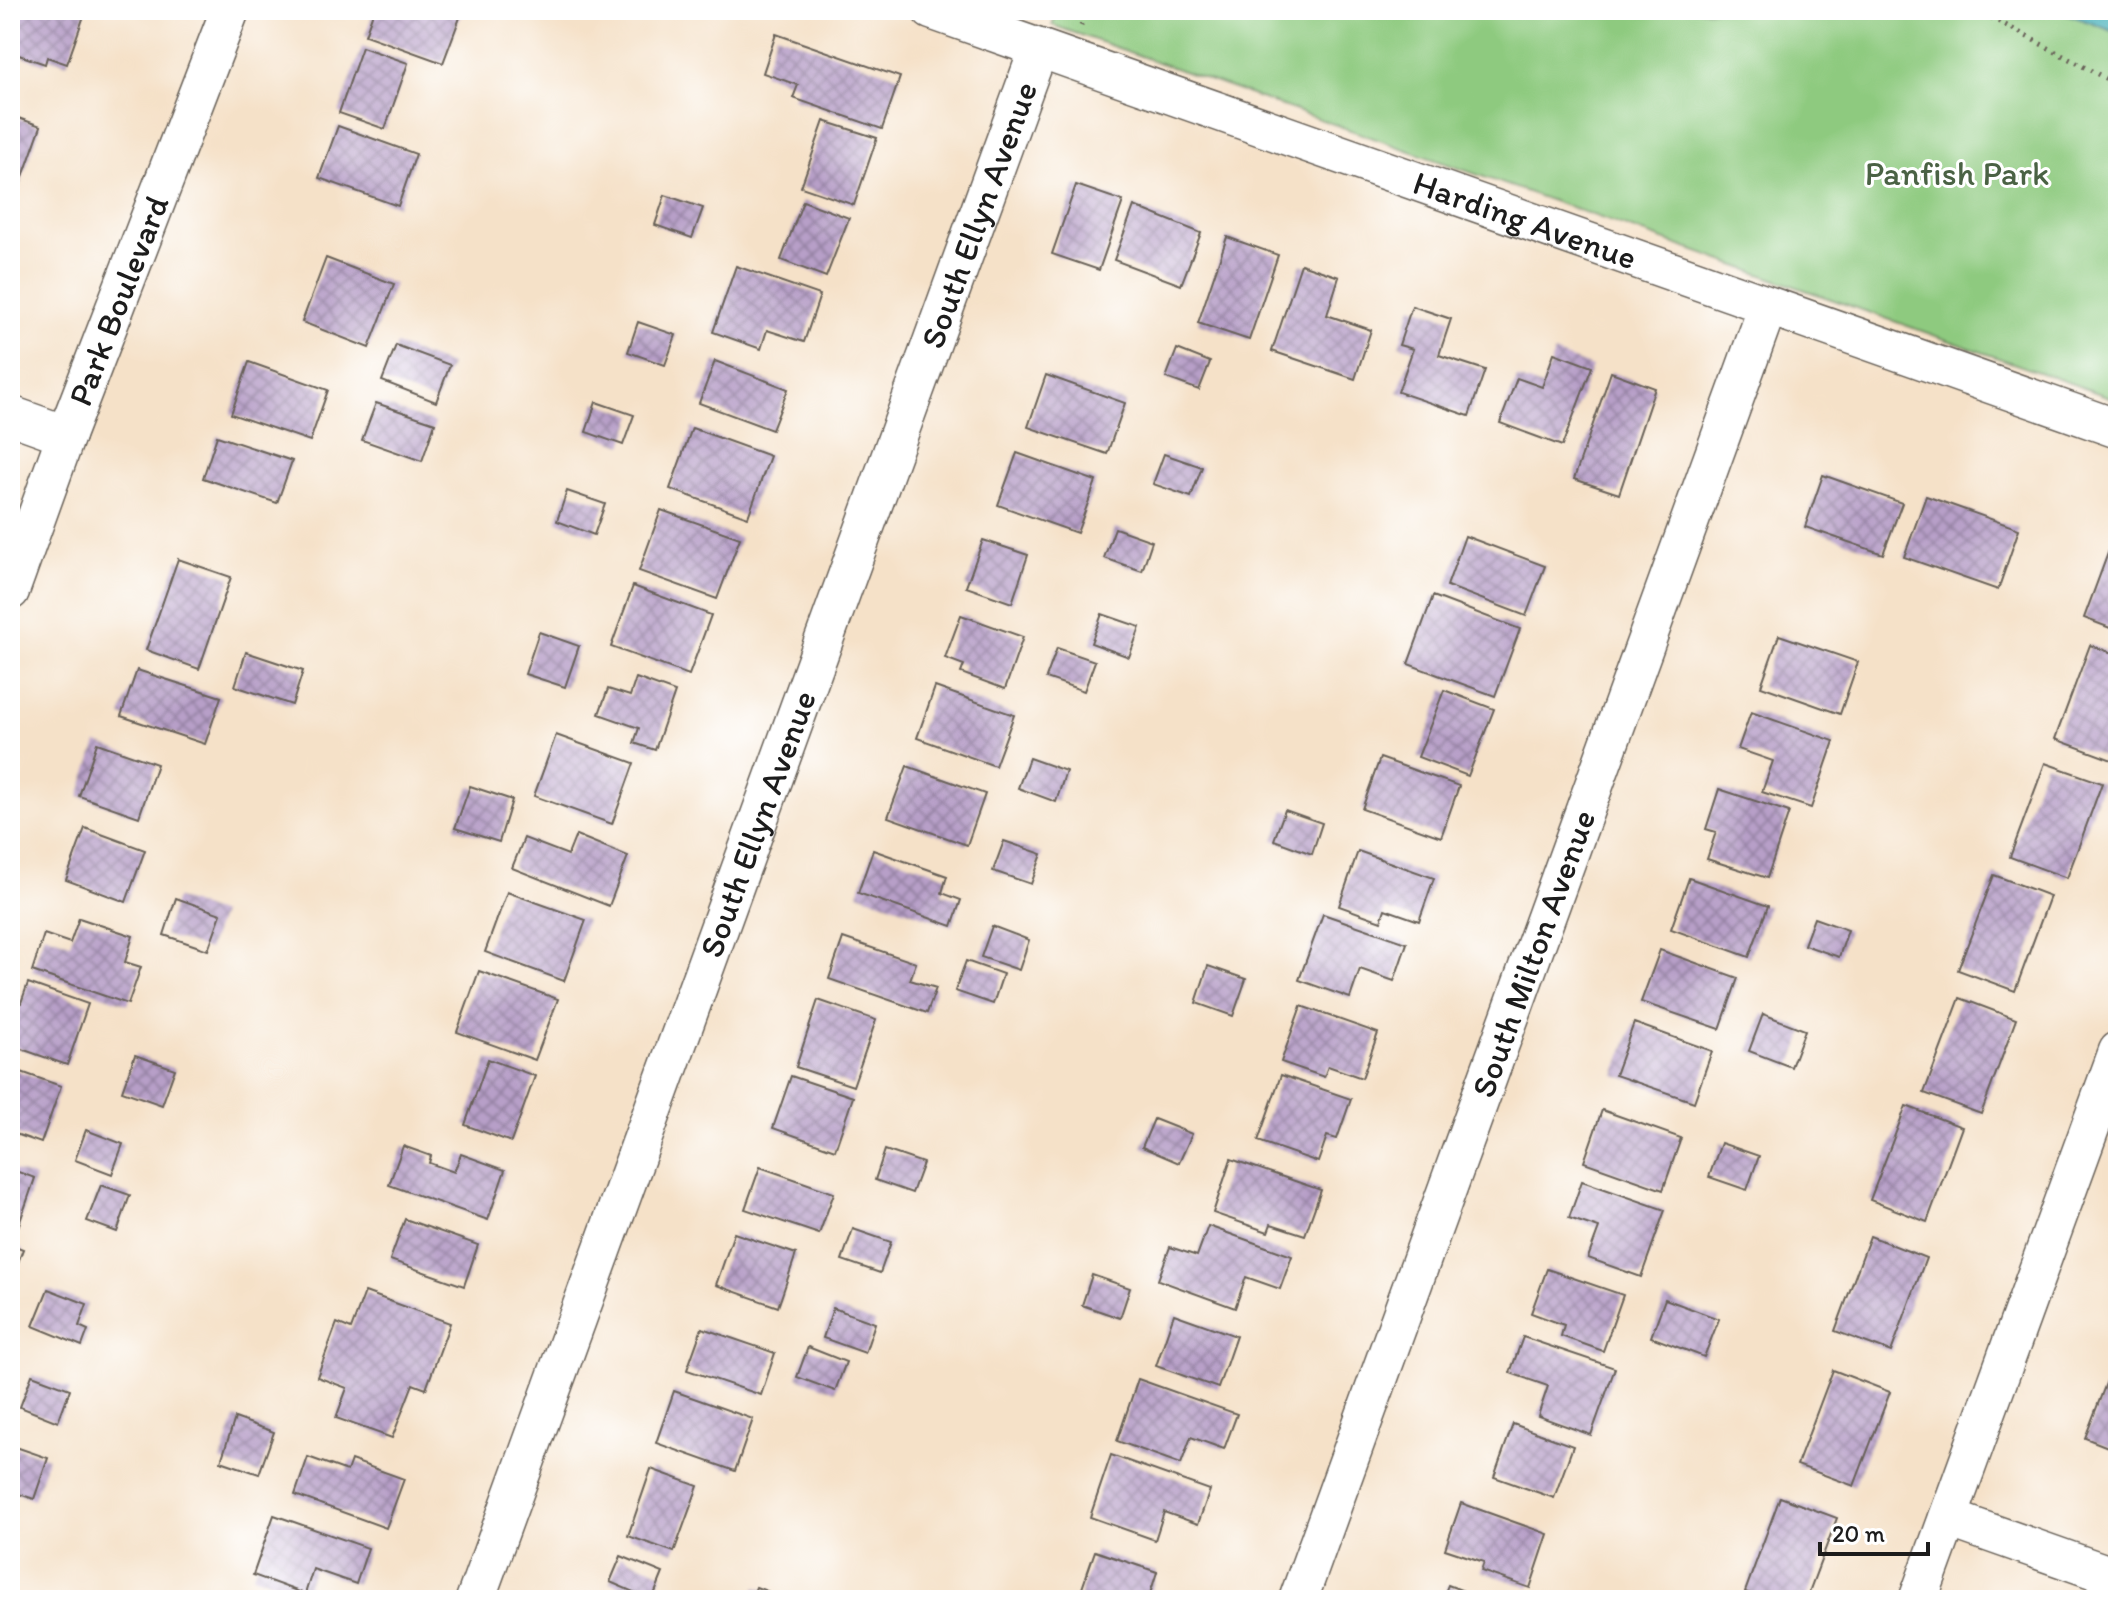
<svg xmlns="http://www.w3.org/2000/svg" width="2128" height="1610" font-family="Itim,sans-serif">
	<defs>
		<pattern id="building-cross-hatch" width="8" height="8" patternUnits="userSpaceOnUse" patternTransform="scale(2)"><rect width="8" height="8" fill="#b79fc8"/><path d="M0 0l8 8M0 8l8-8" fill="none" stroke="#9481a2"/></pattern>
	</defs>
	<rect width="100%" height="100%" fill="#fff"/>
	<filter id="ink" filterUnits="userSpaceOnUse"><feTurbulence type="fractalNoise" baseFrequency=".0125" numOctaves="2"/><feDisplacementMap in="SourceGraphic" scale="16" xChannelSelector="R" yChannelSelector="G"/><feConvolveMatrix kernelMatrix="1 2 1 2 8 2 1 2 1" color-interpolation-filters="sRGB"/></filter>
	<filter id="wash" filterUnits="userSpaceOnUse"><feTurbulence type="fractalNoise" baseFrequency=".006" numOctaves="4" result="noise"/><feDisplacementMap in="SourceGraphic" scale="32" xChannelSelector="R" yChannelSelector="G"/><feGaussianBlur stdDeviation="1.8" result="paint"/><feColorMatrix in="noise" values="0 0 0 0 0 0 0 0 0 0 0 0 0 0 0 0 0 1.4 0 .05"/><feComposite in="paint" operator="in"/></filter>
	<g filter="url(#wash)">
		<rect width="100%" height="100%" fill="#f5e1c8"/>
		<!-- park -->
		<path fill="#8eca7f" stroke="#55734e" stroke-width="2" d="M1058 10H2118V400L1052 25Z"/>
		<!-- water -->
		<path fill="#3bacb6" stroke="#2c6469" stroke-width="2" d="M2056 10H2118V33Z"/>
		<g id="blocks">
			<!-- building -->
			<g fill="url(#building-cross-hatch)">
				<path d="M12 10H86L67 64 47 57 45 64 10 52V17Z"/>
				<path d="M374 10H456L462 12 443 63 365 35Z"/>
				<path d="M776 34 900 77 882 129 793 98 798 85 763 73Z"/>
				<path d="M362 47 408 63 385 129 339 113Z"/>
				<path d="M10 115 41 126 10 213Z"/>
				<path d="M824 121 877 138 854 205 801 187Z"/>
				<path d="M338 126 416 154 398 206 319 178Z"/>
				<path d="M1076 185 1123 201 1099 270 1052 254Z"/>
				<path d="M665 195 703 208 692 238 655 225Z"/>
				<path d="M803 201 849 218 826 277 781 260Z"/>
				<path d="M1134 206 1201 233 1181 285 1114 260Z"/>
				<path d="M1227 237 1278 255 1249 340 1198 323Z"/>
				<path d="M326 258 394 284 369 348 302 322Z"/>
				<path d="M1301 264 1339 277 1327 315 1371 330 1355 379 1272 351Z"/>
				<path d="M736 266 820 295 804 342 767 330 761 349 713 332Z"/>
				<path d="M1412 306 1451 319 1439 355 1485 370 1469 416 1398 392 1413 349 1399 345Z"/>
				<path d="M638 322 676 335 665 365 628 352Z"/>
				<path d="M396 345 450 365 436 402 382 381Z"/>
				<path d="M1177 349 1210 362 1199 390 1166 378Z"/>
				<path d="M1554 353 1592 367 1562 446 1500 423 1517 378 1542 387Z"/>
				<path d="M715 361 788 389 772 430 699 403Z"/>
				<path d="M249 362 328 390 310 441 231 414Z"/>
				<path d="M1611 372 1655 388 1619 494 1574 479Z"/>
				<path d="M1046 375 1125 403 1107 454 1028 427Z"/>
				<path d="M596 402 634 415 623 445 586 432Z"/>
				<path d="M376 403 435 423 422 461 362 440Z"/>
				<path d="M692 428 770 456 748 517 670 489Z"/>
				<path d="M217 436 292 461 277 503 203 478Z"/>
				<path d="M1017 453 1096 481 1077 533 998 505Z"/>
				<path d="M1164 454 1202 467 1191 497 1153 484Z"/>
				<path d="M1823 475 1902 503 1883 554 1805 527Z"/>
				<path d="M567 491 605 504 594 535 557 521Z"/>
				<path d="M1926 496 2019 529 1998 590 1904 557Z"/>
				<path d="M661 510 740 538 717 599 639 571Z"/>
				<path d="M2118 526V631L2084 618Z"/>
				<path d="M1115 528 1152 541 1142 571 1104 558Z"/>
				<path d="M1465 536 1545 566 1526 616 1447 586Z"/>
				<path d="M983 540 1028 555 1012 603 966 587Z"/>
				<path d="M178 559 231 577 199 669 146 650Z"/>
				<path d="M633 586 711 615 689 675 611 647Z"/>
				<path d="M1433 596 1520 629 1495 696 1408 664Z"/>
				<path d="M1102 614 1140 627 1129 657 1091 643Z"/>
				<path d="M961 615 1023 637 1005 689 961 673 964 665 945 658Z"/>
				<path d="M539 632 579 646 565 687 525 674Z"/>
				<path d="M1779 635 1858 662 1840 714 1761 686Z"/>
				<path d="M2090 645 2118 655V743L2112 760 2055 739Z"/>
				<path d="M1057 648 1095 661 1084 691 1046 678Z"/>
				<path d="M246 652 303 671 292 705 235 686Z"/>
				<path d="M137 670 221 697 205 744 121 716Z"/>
				<path d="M636 678 675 692 655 750 634 743 639 728 599 714 608 689 630 696Z"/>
				<path d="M935 687 1014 715 995 766 917 738Z"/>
				<path d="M1444 690 1494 709 1468 776 1418 757Z"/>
				<path d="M1751 712 1834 741 1811 808 1762 792 1773 761 1738 749Z"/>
				<path d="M556 735 634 763 612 824 534 796Z"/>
				<path d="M97 743 157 764 139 817 79 796Z"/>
				<path d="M1029 758 1066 771 1056 802 1018 788Z"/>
				<path d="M1380 758 1459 786 1441 837 1362 809Z"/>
				<path d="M2045 763 2102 783 2067 878 2010 857Z"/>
				<path d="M907 766 985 794 967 845 888 817Z"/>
				<path d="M470 786 512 800 499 842 455 828Z"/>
				<path d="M1719 789 1789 812 1767 878 1707 859 1716 832 1706 829Z"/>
				<path d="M1285 810 1322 823 1312 854 1274 840Z"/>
				<path d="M85 828 145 850 126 902 66 880Z"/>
				<path d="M576 835 628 856 609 906 512 868 524 838 568 855Z"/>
				<path d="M1004 841 1042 854 1031 884 993 871Z"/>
				<path d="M873 850 947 876 942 893 961 900 952 926 858 893Z"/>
				<path d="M1358 851 1434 878 1419 921 1385 909 1381 921 1339 906Z"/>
				<path d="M1994 875 2050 896 2015 991 1958 970Z"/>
				<path d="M1689 878 1768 906 1749 957 1671 929Z"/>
				<path d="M507 892 586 920 564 981 485 952Z"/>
				<path d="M176 898 221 914 208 950 164 935Z"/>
				<path d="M1323 914 1407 943 1394 981 1360 969 1350 998 1299 980Z"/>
				<path d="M79 918 133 936 125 962 141 967 128 1004 32 971 44 934 70 943Z"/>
				<path d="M1814 918 1848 930 1839 957 1804 945Z"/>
				<path d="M992 926 1029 940 1019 970 981 957Z"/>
				<path d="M843 938 916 963 910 980 936 988 927 1013 829 979Z"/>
				<path d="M1660 950 1738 978 1720 1029 1641 1002Z"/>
				<path d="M966 961 1003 974 993 1004 955 991Z"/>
				<path d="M1208 966 1246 979 1233 1016 1196 1003Z"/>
				<path d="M479 971 558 999 535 1060 457 1032Z"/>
				<path d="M28 983 88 1004 67 1065 10 1045V1034Z"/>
				<path d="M1960 998 2016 1019 1981 1114 1924 1093Z"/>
				<path d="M818 1000 876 1020 853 1086 796 1067Z"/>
				<path d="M1301 1006 1378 1033 1362 1078 1328 1066 1324 1077 1281 1062Z"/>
				<path d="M1763 1014 1805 1030 1791 1067 1749 1051Z"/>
				<path d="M1634 1023 1712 1051 1694 1102 1615 1075Z"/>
				<path d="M135 1055 175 1069 162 1105 122 1091Z"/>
				<path d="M488 1059 535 1076 511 1142 465 1125Z"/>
				<path d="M10 1068 61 1086 41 1143 10 1132Z"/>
				<path d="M1281 1075 1351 1099 1337 1139 1327 1136 1318 1162 1258 1141Z"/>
				<path d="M791 1076 853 1097 835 1150 773 1128Z"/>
				<path d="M1906 1106 1962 1127 1927 1222 1870 1200Z"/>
				<path d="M1602 1110 1681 1138 1663 1190 1584 1162Z"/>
				<path d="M1154 1119 1192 1134 1179 1163 1142 1147Z"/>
				<path d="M86 1130 123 1144 112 1174 75 1160Z"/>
				<path d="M1721 1143 1759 1156 1747 1190 1709 1177Z"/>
				<path d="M403 1146 431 1156 429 1163 454 1172 461 1154 505 1170 488 1220 389 1185Z"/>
				<path d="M885 1150 923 1163 912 1193 875 1180Z"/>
				<path d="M1231 1159 1321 1190 1305 1235 1271 1224 1268 1232 1213 1213Z"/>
				<path d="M760 1167 834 1193 819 1234 745 1209Z"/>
				<path d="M10 1169 35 1178 17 1230 10 1228Z"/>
				<path d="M1582 1181 1665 1210 1641 1277 1588 1258 1599 1228 1569 1218Z"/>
				<path d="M101 1185 130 1195 117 1232 87 1221Z"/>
				<path d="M405 1219 478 1245 464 1286 390 1260Z"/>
				<path d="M1208 1226 1292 1256 1280 1289 1246 1277 1235 1308 1158 1280 1170 1247 1197 1256Z"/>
				<path d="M853 1229 891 1242 880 1273 842 1260Z"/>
				<path d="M734 1233 796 1254 778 1307 716 1285Z"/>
				<path d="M1870 1236 1926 1258 1891 1352 1835 1331Z"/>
				<path d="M10 1244 23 1249 10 1284Z"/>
				<path d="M1547 1269 1623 1295 1603 1351 1561 1336 1564 1325 1531 1313Z"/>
				<path d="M1092 1275 1130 1288 1120 1318 1082 1305Z"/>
				<path d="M48 1289 87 1304 79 1326 88 1330 82 1346 33 1326Z"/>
				<path d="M365 1292 450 1323 426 1389 413 1384 392 1438 336 1418 347 1388 317 1377 337 1323 351 1329Z"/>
				<path d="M1665 1299 1719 1319 1704 1357 1651 1337Z"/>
				<path d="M833 1308 875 1323 865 1353 823 1338Z"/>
				<path d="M1174 1314 1236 1336 1218 1388 1156 1366Z"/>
				<path d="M702 1328 775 1353 761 1395 687 1370Z"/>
				<path d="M1523 1337 1615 1368 1591 1435 1538 1416 1548 1386 1510 1373Z"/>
				<path d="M808 1347 846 1362 835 1391 797 1377Z"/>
				<path d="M1833 1370 1890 1392 1854 1486 1797 1465Z"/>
				<path d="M32 1375 70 1389 58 1422 20 1407Z"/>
				<path d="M2108 1378 2118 1382V1451L2085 1438Z"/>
				<path d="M1138 1379 1237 1414 1224 1449 1191 1437 1181 1464 1117 1441Z"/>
				<path d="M674 1391 753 1419 735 1471 656 1443Z"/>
				<path d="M235 1418 274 1432 259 1474 221 1461Z"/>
				<path d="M1513 1424 1573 1446 1554 1498 1494 1477Z"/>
				<path d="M10 1445 48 1458 34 1499 10 1491Z"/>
				<path d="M1111 1455 1210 1490 1198 1524 1164 1512 1155 1540 1090 1517Z"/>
				<path d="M308 1457 347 1471 351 1460 404 1479 386 1528 295 1495Z"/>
				<path d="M651 1469 698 1486 674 1552 628 1536Z"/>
				<path d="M1780 1497 1837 1518 1806 1600H1767L1745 1592Z"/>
				<path d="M1461 1503 1548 1534 1530 1588 1481 1571 1484 1562 1445 1549Z"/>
				<path d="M274 1515 368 1548 356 1584 313 1569 305 1594 253 1575Z"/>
				<path d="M1095 1551 1157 1572 1148 1600H1078Z"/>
				<path d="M621 1556 663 1573 652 1600 610 1582Z"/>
				<path d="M1448 1585 1487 1600H1442Z"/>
				<path d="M756 1587 790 1600H751Z"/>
			</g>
		</g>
	</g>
	<g filter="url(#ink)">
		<use href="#blocks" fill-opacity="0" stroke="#686158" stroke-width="2"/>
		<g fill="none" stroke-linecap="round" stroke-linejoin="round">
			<defs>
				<g id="minor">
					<path id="s1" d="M931 10 2118 429"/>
					<path d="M10 415 66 435"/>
					<path id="s2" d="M10 591 66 435 230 10"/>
					<path d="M1948 1518 2118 1578"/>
					<path id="s3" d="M475 1600 1039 48"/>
					<path id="s4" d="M1298 1600 1768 306"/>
					<path d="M1918 1600 2118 1051"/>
				</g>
			</defs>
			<!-- minor casing -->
			<use href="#minor" stroke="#686158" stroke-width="41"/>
			<!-- path -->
			<g stroke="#686158" stroke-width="5" stroke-dasharray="2 6" stroke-linecap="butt">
				<path d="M1977 10 2118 85"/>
				<path d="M1081 26 1087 10"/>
			</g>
			<!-- minor -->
			<use href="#minor" stroke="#fff" stroke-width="38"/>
		</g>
	</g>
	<g text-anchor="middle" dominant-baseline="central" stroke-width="6" stroke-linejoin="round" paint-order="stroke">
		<!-- park labels -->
		<g font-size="34" fill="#4a6244" stroke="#fff">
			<text x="1957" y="173">Panfish Park</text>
		</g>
		<!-- street labels -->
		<g font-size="34" fill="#1c1c1c" stroke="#fff">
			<text stroke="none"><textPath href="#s3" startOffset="1474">South Ellyn Avenue</textPath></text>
			<text stroke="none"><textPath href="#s1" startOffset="630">Harding Avenue</textPath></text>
			<text stroke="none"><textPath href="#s2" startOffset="310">Park Boulevard</textPath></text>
			<text stroke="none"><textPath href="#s3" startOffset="826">South Ellyn Avenue</textPath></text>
			<text stroke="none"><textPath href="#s4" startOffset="688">South Milton Avenue</textPath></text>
		</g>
	</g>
	<!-- margin -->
	<rect width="2128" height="1610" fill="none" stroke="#fff" stroke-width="40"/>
	<!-- scale -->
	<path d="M1820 1542v12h108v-12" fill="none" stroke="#1c1c1c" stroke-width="4"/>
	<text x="1832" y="1542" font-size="24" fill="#1c1c1c" stroke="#ffffff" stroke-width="6" paint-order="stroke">20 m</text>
</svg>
